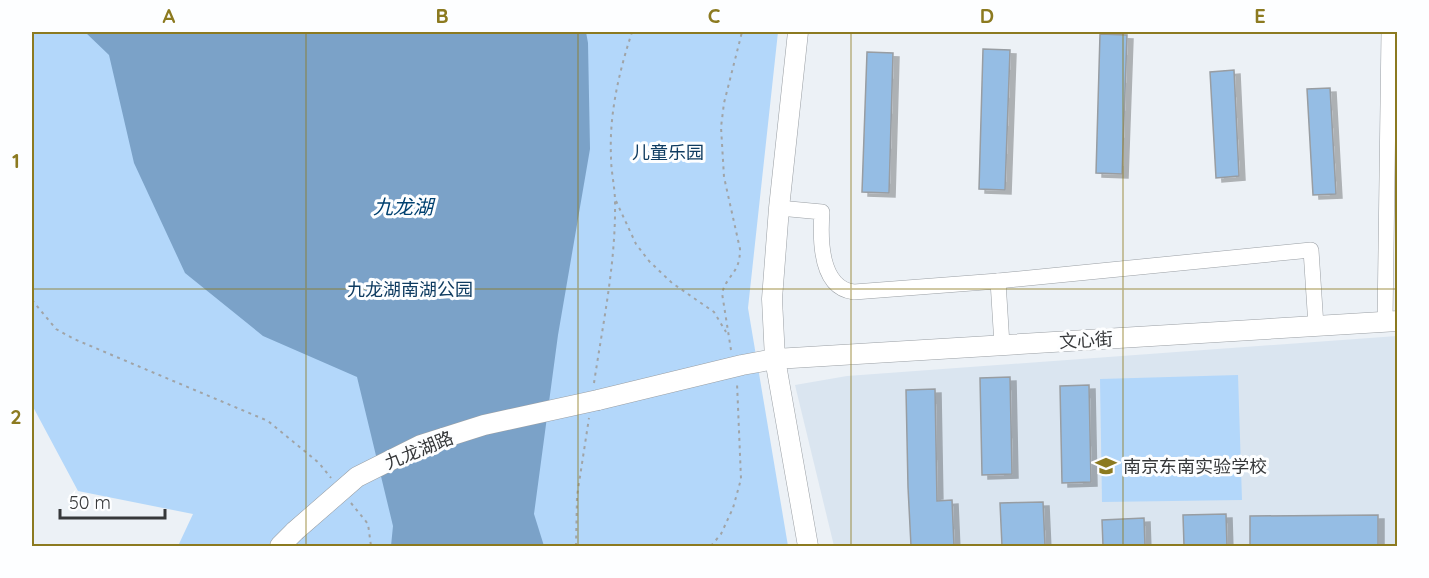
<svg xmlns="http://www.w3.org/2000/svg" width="1429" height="578" font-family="Quicksand,'Noto Sans SC',sans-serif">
	<defs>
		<filter id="shadow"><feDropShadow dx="6" dy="4" stdDeviation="0" flood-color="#0004"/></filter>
	</defs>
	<rect width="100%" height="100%" fill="#ecf1f6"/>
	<!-- built -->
	<path fill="#dae5f0" d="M1397 336V546H834L795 385 847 376Z"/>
	<!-- green -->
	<g fill="#b3d7fa">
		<path d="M32 32H778L748 308 788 546H178L193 514 78 491 32 405Z"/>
		<path d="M1238 375 1242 500 1102 502 1100 379Z"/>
	</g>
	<!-- water -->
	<path fill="#7ba2c8" d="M85 32H586L588 43 590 149 558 335 534 514 544 546H391L393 526 357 377 263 336 185 273 134 163 109 55Z"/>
	<!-- building -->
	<g fill="#95bde4" stroke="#989da2" stroke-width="1.5" filter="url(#shadow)">
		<path d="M1100 34 1127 35 1122 174 1096 173Z"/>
		<path d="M983 49 1010 50 1005 190 979 189Z"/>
		<path d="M867 52 893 53 889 193 862 192Z"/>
		<path d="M1234 70 1239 176 1216 178 1210 72Z"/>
		<path d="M1330 88 1336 194 1313 195 1307 89Z"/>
		<path d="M1010 377 1012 474 982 475 980 378Z"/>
		<path d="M1089 385 1091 482 1062 483 1060 386Z"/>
		<path d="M935 389 937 501 952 500 954 546H911L908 487 906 390Z"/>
		<path d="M1043 502 1045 546H1002L1000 503Z"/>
		<path d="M1226 514 1227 546H1184L1183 515Z"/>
		<path d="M1378 515V546H1250V516Z"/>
		<path d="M1144 518 1145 546H1103L1102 520Z"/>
	</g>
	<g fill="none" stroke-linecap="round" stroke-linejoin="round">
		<defs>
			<g id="minor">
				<path d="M779 208 822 212C820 239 820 288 854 292L998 281 1002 345"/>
				<path d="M998 281 1311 250 1316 326"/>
				<path d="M1385 322 1389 32"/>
			</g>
			<g id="tertiary">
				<path d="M798 32 779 208 772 299 775 359 808 546"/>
				<path d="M598 400 742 365 775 359 1398 321"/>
				<path d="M280 546 295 531"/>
			</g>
		</defs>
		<!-- minor casing -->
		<use href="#minor" stroke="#9a9fa4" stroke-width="16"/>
		<!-- tertiary casing -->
		<use href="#tertiary" stroke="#9a9fa4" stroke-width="21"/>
		<!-- path -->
		<g stroke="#a0a4a7" stroke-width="2" stroke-dasharray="3 4.5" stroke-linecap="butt">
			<path d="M616 201 636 244 649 261 672 283 714 312 726 332"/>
			<path d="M32 300 56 329 74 339 268 421 319 463 331 478"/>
			<path d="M731 350 722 293C728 273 740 274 740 249L724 177 721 127 724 103 742 32"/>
			<path d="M594 383C603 323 616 262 615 202 615 187 611 172 611 157 609 114 619 72 632 32"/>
			<path d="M351 503 368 524 371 546"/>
			<path d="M576 546 577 496 589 418"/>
			<path d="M711 546 721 534 733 508 741 479 737 383"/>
		</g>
		<!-- minor -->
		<use href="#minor" stroke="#fff" stroke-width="15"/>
		<!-- tertiary -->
		<use href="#tertiary" stroke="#fff" stroke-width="20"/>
		<defs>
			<path id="tertiary-bridge" d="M295 531 357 477 421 445 484 425 598 400"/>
		</defs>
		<!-- tertiary-bridge casing -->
		<use href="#tertiary-bridge" stroke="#9a9fa4" stroke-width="21" stroke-linecap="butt"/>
		<!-- tertiary-bridge -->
		<use href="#tertiary-bridge" stroke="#fff" stroke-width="20"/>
	</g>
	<!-- grid -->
	<path fill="none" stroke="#8c7a20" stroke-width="1.5" stroke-opacity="0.55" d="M306 32V546M578 32V546M851 32V546M1123 32V546M32 289H1398"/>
	<!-- icons -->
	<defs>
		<symbol id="school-bare" viewBox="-9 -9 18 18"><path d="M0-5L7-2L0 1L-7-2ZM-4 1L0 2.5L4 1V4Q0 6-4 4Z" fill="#8c7a20" stroke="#fdfeff" stroke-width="2.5" paint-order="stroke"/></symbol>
	</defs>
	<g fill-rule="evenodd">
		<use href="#school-bare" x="1091" y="451" width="30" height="30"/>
	</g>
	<g text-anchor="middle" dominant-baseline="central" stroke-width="6" stroke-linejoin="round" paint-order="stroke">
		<!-- park labels -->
		<g font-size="18" fill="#0f3c61" stroke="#fdfeff">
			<text x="668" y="152">儿童乐园</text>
			<text x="410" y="289">九龙湖南湖公园</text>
		</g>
		<!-- street labels -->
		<g font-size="18" fill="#36383a" stroke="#fdfeff">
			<text transform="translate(1086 340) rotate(-3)">文心街</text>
			<text transform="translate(419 450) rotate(-22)">九龙湖路</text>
		</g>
		<!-- poi labels -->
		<g font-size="18" fill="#36383a" stroke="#fdfeff" text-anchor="start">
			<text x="1123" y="466">南京东南实验学校</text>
		</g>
		<!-- water labels -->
		<g font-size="20" font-style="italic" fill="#004170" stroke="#fdfeff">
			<text x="403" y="206">九龙湖</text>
		</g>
	</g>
	<!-- border -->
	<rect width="1429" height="578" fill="none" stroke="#fdfeff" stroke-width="66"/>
	<!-- scale -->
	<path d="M60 509v9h105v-9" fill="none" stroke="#36383a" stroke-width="3"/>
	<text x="69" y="509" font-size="18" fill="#36383a" stroke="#fdfeff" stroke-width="4.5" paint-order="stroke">50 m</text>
	<rect x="33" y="33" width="1363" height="512" fill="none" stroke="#8c7a20" stroke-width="2"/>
	<g font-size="20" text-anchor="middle" font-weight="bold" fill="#8c7a20">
		<text x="169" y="23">A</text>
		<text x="442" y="23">B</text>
		<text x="714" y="23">C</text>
		<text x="987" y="23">D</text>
		<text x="1260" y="23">E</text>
		<text x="16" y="168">1</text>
		<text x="16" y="424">2</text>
	</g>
</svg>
